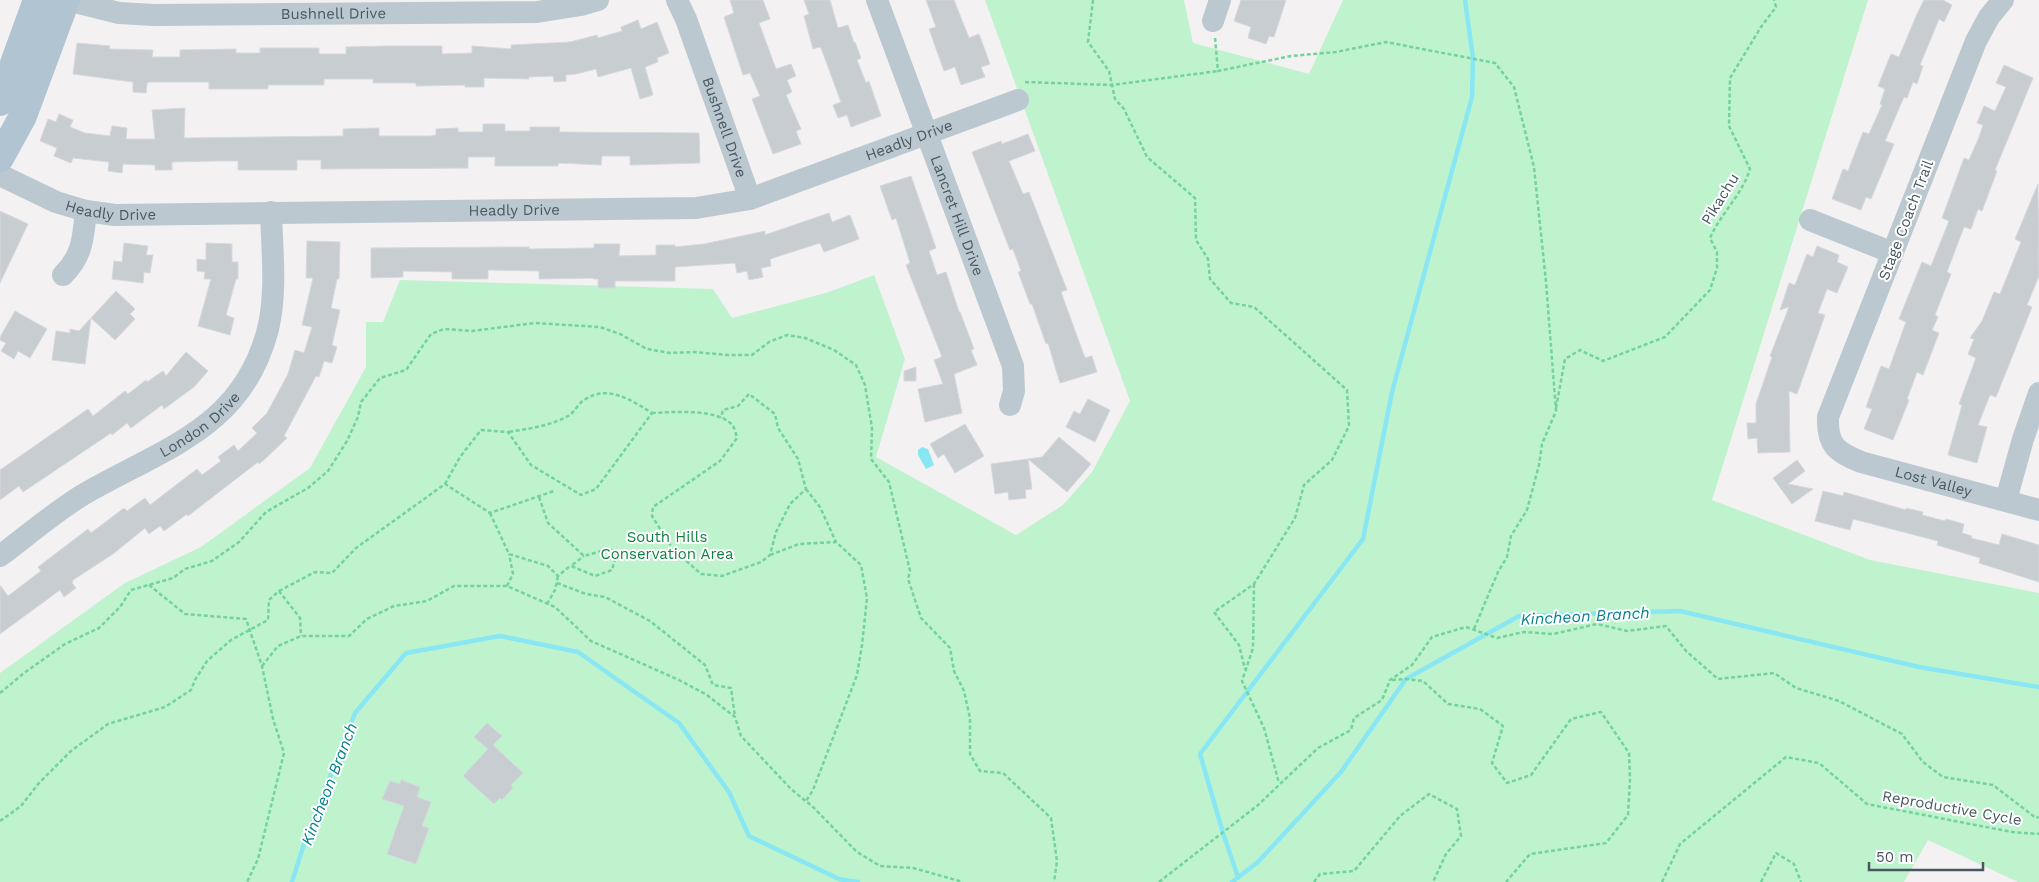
<svg xmlns="http://www.w3.org/2000/svg" width="2039" height="882" font-family="'Work Sans',sans-serif">
	<rect width="100%" height="100%" fill="#f4f1f2"/>
	<!-- green -->
	<path fill="#bef3ce" d="M985 0H1184L1193 43 1309 74 1343 0H1868L1712 500 1870 560 2039 593V882H2018L1928 840 1904 882H0V673L125 583 201 547 310 468 366 367V322H383L400 280 713 289 732 318 829 292 874 275 905 359 876 457 1016 535 1063 505 1092 472 1130 401Z"/>
	<!-- water -->
	<path fill="#89e7f3" d="M922 447 928 449 934 465 926 469 918 455V450Z"/>
	<g fill="none" stroke-linecap="round" stroke-linejoin="round">
		<!-- stream -->
		<g stroke="#89e7f3" stroke-width="4.5">
			<path d="M1238 877 1223 833 1200 754 1363 539 1392 392 1472 97 1473 58 1465 0"/>
			<path d="M292 882 305 841 355 713 406 653 500 636 578 652 679 723 729 792 749 836 839 879 858 882"/>
			<path d="M1232 882 1258 862 1341 772 1406 679 1519 616 1680 611 1919 667 2039 687"/>
		</g>
	</g>
	<!-- building -->
	<g fill="#c8cdd2" stroke="#d5d8dd">
		<path d="M730 0H763L770 19 759 23 776 69 791 64 796 76 787 80 792 92 786 95 801 129 796 131 801 144 773 154 752 99 760 96 750 73 743 75 724 17 734 13Z"/>
		<path d="M804 0H830L838 28 848 25 854 43 855 42 861 58 857 60 866 83 869 81 881 116 851 127 847 115 838 118 833 105 841 102 821 48 819 47 813 49 804 16 809 14Z"/>
		<path d="M926 0H954L969 38 979 34 990 64 981 67 985 77 961 85 955 67 944 71 929 29 936 27Z"/>
		<path d="M1241 0H1286L1274 37 1269 36 1266 44 1248 38 1251 27 1234 21Z"/>
		<path d="M1924 0H1943L1952 5 1944 22 1939 19 1920 65 1923 66 1917 84 1913 82 1907 98 1904 97 1885 141 1894 144 1871 199 1866 197 1861 210 1832 199 1843 169 1848 171 1863 132 1869 134 1882 105 1880 104 1885 89 1878 86 1891 54 1899 57 1917 14Z"/>
		<path d="M638 20 641 29 657 22 669 53 657 58 658 62 645 67 653 95 640 99 631 68 598 77 596 69 576 74 566 75V81L554 82 553 76 529 77V79L484 78V87H465V85L416 86V83H373V79H324V85H268V89H209V82H150L147 83 146 93 133 92V82L73 74 77 43 110 46 109 49 153 50 152 57H180V50L236 49V53H260V48H319V54H346V47L387 46H442V54L472 53V46L511 49V45L570 42 597 35 598 38 622 31 621 27Z"/>
		<path d="M2004 65 2033 78 1995 170 1997 171 1982 211 1978 209 1971 229 1964 227 1947 272 1951 274 1935 315 1938 317 1932 330 1939 333 1923 375 1917 372 1907 399 1909 400 1893 440 1864 429 1872 409 1866 407 1881 366 1889 369 1906 322 1899 319 1922 262 1931 266 1949 221 1942 218 1964 158 1969 160 1979 137 1983 125 1977 123 1984 106 1995 111 2006 87 1996 83Z"/>
		<path d="M185 108 184 138 343 136V129L379 128V136H430L436 135V129L458 128V132H483V124H505V131H530V127H560L559 132 699 133 700 163 630 165V156H602L601 165 558 163V166H495V157H468V168L321 169V160H297V170H238V161H217L172 162V170H155V165L123 164 122 173 108 171 109 162 73 158 71 163 54 156 57 148 40 141 48 119 56 122 59 114 73 120 70 127 85 133 110 136 112 126 127 128 126 139H155L152 110Z"/>
		<path d="M1028 134 1035 151 1009 161 1023 194 1029 192 1067 290 1061 292 1085 358 1092 356 1097 372 1060 383 1048 343 1046 344 1032 304H1030L1018 272 1021 271 1013 249 1010 250 972 152 1001 141 1002 144Z"/>
		<path d="M911 176 936 248 929 251 937 275 946 272 959 312H960L974 349 971 350 977 365 954 374 962 413 925 422 918 389 943 384 934 360 942 357 906 265 910 263 896 218 892 220 880 186Z"/>
		<path d="M2038 184 2039 276 2027 305 2032 307 1996 397 1990 395 1978 425 1987 427 1977 463 1948 455 1962 405 1959 404 1976 358 1968 354 1974 339 1970 338 1982 321 1994 292 2000 294 2021 242 2015 239Z"/>
		<path d="M0 211 28 224 0 283Z"/>
		<path d="M829 213 832 222 850 215 859 239 824 252 820 243 770 259 771 266 761 268 763 277 749 280 747 271 737 273 735 263 675 267V281H615V288H598V279H593V278L539 279V271L488 270V279H452V272L403 271V277L371 278V248L510 247H529V249L594 248V244H620L619 256 656 255V245H675V247L704 244 765 231V235Z"/>
		<path d="M307 241 340 242 339 279H337L331 308 340 310 332 345 337 347 332 363 324 361 319 377 316 376 284 436 287 438 265 459 259 464 258 462 188 516 187 514 164 531 160 526 149 534 145 528 113 554 73 580 72 583 76 588 64 597 60 590 0 634V585L8 596 41 571 38 567 88 529 91 533 124 508 127 511 145 498 150 505 197 469 202 475 221 461 218 457 234 445 238 451 257 433 252 428 267 413 288 374 295 350 304 353 312 327 302 325 313 278H306Z"/>
		<path d="M124 243 148 246 146 255H153L150 273 144 272 143 283 112 279 114 261 122 262Z"/>
		<path d="M206 243 232 244V262H238V279H236L226 315 234 318 230 335 198 326 211 279H204L205 272 197 271V259L206 260Z"/>
		<path d="M1817 246 1839 255 1837 262 1848 267 1837 293 1827 289 1818 313 1825 315 1797 394 1789 391 1790 452 1758 453 1757 438 1748 439 1747 423H1756V404L1772 357 1770 356 1789 307 1780 310 1789 283 1795 285 1807 254 1813 257Z"/>
		<path d="M116 291 135 309 130 314 135 319 115 340 91 318Z"/>
		<path d="M15 311 47 329 30 358 18 351 14 359 1 351 6 343 0 340V337Z"/>
		<path d="M91 318 85 364 52 360 56 331 70 333V329L79 331Z"/>
		<path d="M186 352 208 371 194 387 164 409 162 405 131 428 127 423 112 435 111 433 23 492 19 486 0 500V470L88 409 93 416 125 391 128 394 146 380 147 382 163 371 166 376Z"/>
		<path d="M916 367V381H904V371Z"/>
		<path d="M1088 399 1110 410 1095 442 1066 427 1074 411 1080 414Z"/>
		<path d="M965 424 984 456 955 473 944 454 938 458 930 444Z"/>
		<path d="M1059 437 1091 464 1067 492 1028 459 1042 457Z"/>
		<path d="M1028 459 1032 489 1025 490 1026 498 1009 500 1008 492 995 494 991 464Z"/>
		<path d="M1797 460 1805 471 1788 484 1813 489 1792 504 1773 478Z"/>
		<path d="M1823 491 1843 496 1844 492 1906 510V508L1923 512 1922 515 1945 521 1946 519 1964 524 1962 533 1972 536 1971 538 1999 545 2002 534 2039 545V582L1979 563 1980 558 1937 545 1938 541 1853 519 1850 530 1815 521Z"/>
		<path d="M487 723 502 736 493 745 523 773 511 785 513 788 502 800 500 798 494 804 463 776 488 749 474 737Z"/>
		<path d="M401 780 420 787 417 797 431 802 422 826 429 828 416 864 387 854 404 806 382 799 390 781 400 784Z"/>
	</g>
	<g fill="none" stroke-linecap="round" stroke-linejoin="round">
		<!-- path -->
		<g stroke="#73d49b" stroke-width="2.5" stroke-dasharray="4 2.5" stroke-linecap="butt">
			<path d="M1093 0 1088 42 1109 71 1115 99 1124 109 1147 157 1195 198 1196 240 1208 259 1210 279 1231 303 1254 307 1347 390 1349 426 1332 460 1304 485 1295 518 1254 584 1214 612 1239 645 1245 669"/>
			<path d="M1215 38 1218 71 1291 56 1336 52 1386 42 1495 63 1514 87 1534 167 1546 282 1556 411 1542 444 1539 465 1527 510 1511 536 1507 557 1498 572 1474 629"/>
			<path d="M1025 82 1112 85 1218 71"/>
			<path d="M1556 408 1565 359 1580 350 1603 361 1665 337 1710 290 1717 268V252L1710 238C1721 213 1742 195 1750 169L1729 126 1730 78 1761 27 1776 7 1774 0"/>
			<path d="M652 413C672 412 720 408 733 426 735 429 736 434 737 438L720 461 653 507 652 516 673 549 701 574 722 576 761 562 770 555 776 532 790 504 806 489 798 459 778 428 775 414 749 394 738 406 723 410 721 418"/>
			<path d="M445 484 460 457 481 430 508 432 531 465 581 495 596 489 652 413C631 400 608 384 584 400 578 404 574 413 568 416 550 426 527 429 508 432"/>
			<path d="M806 489 820 507 836 542"/>
			<path d="M539 497 548 523 584 556 608 549 617 552 612 570 595 576 571 566 584 556"/>
			<path d="M490 513 509 554 548 566 558 576 570 566"/>
			<path d="M770 555 799 544 836 542 861 565 867 598 862 645 857 675 813 790 806 801"/>
			<path d="M557 583 586 594 605 597 650 621 705 665 713 685 731 688 735 717"/>
			<path d="M1254 584 1253 648 1242 681 1264 728 1279 783"/>
			<path d="M149 585 185 614 246 619 262 666 273 719 284 753 258 859 247 882"/>
			<path d="M507 586 513 574 509 554"/>
			<path d="M279 591 315 572 332 573 356 548 445 484 490 513 554 491"/>
			<path d="M547 604 555 590 558 576"/>
			<path d="M262 666 278 646 301 636H349L367 619 394 606 427 601 454 586H507L555 607 591 641 679 680 707 695 735 717 741 736 792 790 812 806 857 852 880 866 913 868 963 882"/>
			<path d="M1392 680 1406 679 1423 681 1448 704 1480 709 1503 726 1492 763 1507 783 1531 775 1571 719 1601 712 1629 753 1630 779 1628 815 1606 843 1530 854 1506 882"/>
			<path d="M0 693 24 673 65 644 99 628 120 607 131 590 173 578 185 569 212 561 239 542 266 512 308 488 328 471 347 441 358 417 361 402 380 378 406 370 431 334 444 329 472 331 535 323 600 327 620 334 647 349 670 353 694 352 728 355H752L769 342 787 335 805 338 834 350 856 365 865 385 872 428 871 459 889 482 910 571 908 579 921 618 950 648 954 671 964 691 970 718V754L980 771 1003 773 1051 818 1057 861 1054 882"/>
			<path d="M0 821 21 806 39 783 71 751 108 724 165 707 191 690 195 680 207 661 231 640 268 620 269 600 279 591 300 618 301 636"/>
			<path d="M1159 882 1258 805 1318 748 1351 730 1354 718 1382 700 1390 680 1412 665 1432 637 1466 627 1497 638 1524 632 1553 634 1597 624 1627 631 1666 626 1686 651 1718 679 1774 673 1796 688 1839 701 1902 734 1923 762 1943 777 1993 785 2036 818 2039 817"/>
			<path d="M1314 882 1320 874 1354 871 1400 816 1429 794 1457 809 1461 836 1446 854 1433 882"/>
			<path d="M1662 882 1680 844 1786 757 1819 763 1867 804 2012 832 2039 834"/>
			<path d="M1761 882 1776 853 1794 864 1801 882"/>
		</g>
		<!-- minor -->
		<g stroke="#bcc8cf" stroke-width="22">
			<path id="s1" d="M67 0 119 13 154 15 537 12 581 5 598 0"/>
			<path id="s2" d="M677 0 686 19 750 199"/>
			<path id="s3" d="M877 0 1013 366 1014 391 1010 405"/>
			<path id="s4" d="M2003 0 1989 17 1976 41 1828 417C1827 445 1836 452 1861 462L2039 510"/>
			<path d="M1213 21 1220 0"/>
			<path id="s5" d="M0 175 56 202 86 211 115 215 696 208 750 199 1018 100"/>
			<path d="M1810 220 1893 253"/>
			<path d="M63 275C83 255 83 238 86 211"/>
			<path d="M2006 500 2023 439 2039 393"/>
			<path id="s6" d="M0 556C27 536 58 509 86 493 164 448 243 428 268 329 277 292 272 250 271 212"/>
		</g>
		<!-- major -->
		<g stroke="#b0c4d2" stroke-width="28">
			<path d="M0 102 37 0"/>
			<path d="M0 158 23 116 66 0"/>
		</g>
	</g>
	<g text-anchor="middle" dominant-baseline="central" stroke-width="4" stroke-linejoin="round" paint-order="stroke">
		<!-- street labels -->
		<g font-size="15" fill="#485761" stroke="#fff">
			<text stroke="none"><textPath href="#s1" startOffset="268">Bushnell Drive</textPath></text>
			<text stroke="none"><textPath href="#s2" startOffset="136">Bushnell Drive</textPath></text>
			<text stroke="none"><textPath href="#s5" startOffset="928">Headly Drive</textPath></text>
			<text transform="translate(1720 199) rotate(-58)">Pikachu</text>
			<text stroke="none"><textPath href="#s5" startOffset="118">Headly Drive</textPath></text>
			<text stroke="none"><textPath href="#s5" startOffset="522">Headly Drive</textPath></text>
			<text stroke="none"><textPath href="#s3" startOffset="230">Lancret Hill Drive</textPath></text>
			<text transform="translate(1906 220) rotate(-69)">Stage Coach Trail</text>
			<text stroke="none"><textPath href="#s6" startOffset="240">London Drive</textPath></text>
			<text stroke="none"><textPath href="#s4" startOffset="590">Lost Valley</textPath></text>
			<text transform="translate(1952 808) rotate(10)">Reproductive Cycle</text>
		</g>
		<!-- park labels -->
		<g font-size="15" fill="#11833f" stroke="#fff">
			<text x="667" y="537">South Hills<tspan x="667" dy="17">Conservation Area</tspan></text>
		</g>
		<!-- water labels -->
		<g font-size="16" font-style="italic" fill="#06808f" stroke="#fff">
			<text transform="translate(1585 616) rotate(-3)">Kincheon Branch</text>
			<text transform="translate(329 784) rotate(-69)">Kincheon Branch</text>
		</g>
	</g>
	<!-- scale -->
	<path d="M1869 862v8h114v-8" fill="none" stroke="#485761" stroke-width="2.5"/>
	<text x="1876" y="862" font-size="15" fill="#485761" stroke="#ffffff" stroke-width="4" paint-order="stroke">50 m</text>
</svg>
